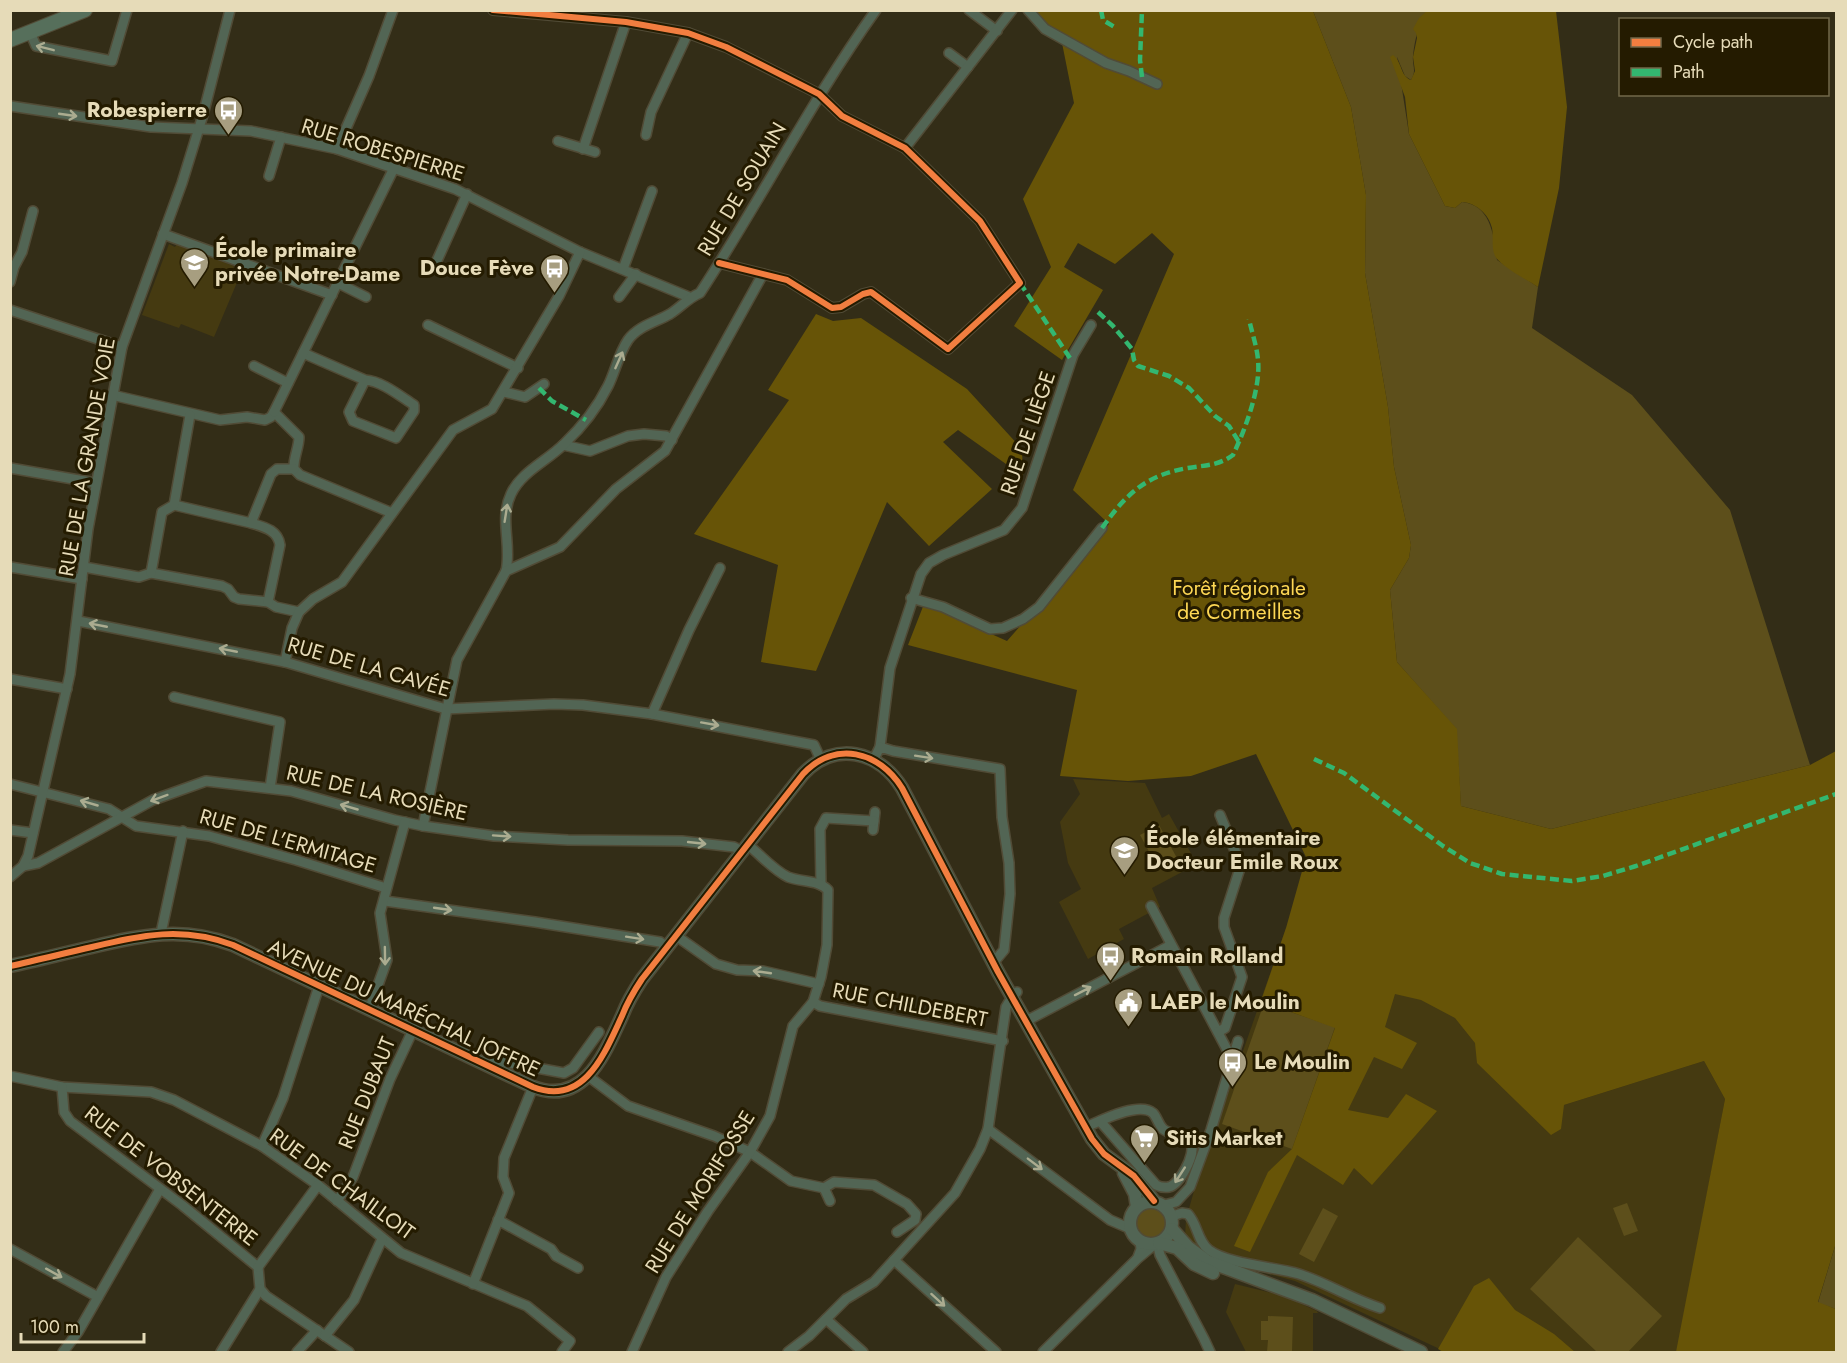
<svg xmlns="http://www.w3.org/2000/svg" width="1847" height="1363" font-family="Jost,sans-serif">
	<rect width="100%" height="100%" fill="#332d17"/>
	<!-- built -->
	<g fill="#453a11">
		<path d="M169 244 175 247 177 244 234 266 233 270 241 273 214 337 181 324 179 328 142 315Z"/>
		<path d="M1073 779 1145 783 1162 818 1169 814 1197 864 1152 888 1160 907 1119 929 1124 939 1088 959 1059 902 1081 889 1068 863 1060 822 1080 794Z"/>
		<path d="M1286 928 1425 974 1564 1105 1704 1061 1725 1099 1677 1352H1446L1295 1281 1220 1261 1198 1249 1185 1237 1186 1219 1194 1191Z"/>
		<path d="M1235 1284 1284 1296 1317 1311 1318 1313H1313V1352H1246L1226 1312Z"/>
	</g>
	<!-- green -->
	<g fill="#5d4f1b">
		<path d="M1313 11H1428C1419 20 1414 43 1413 56 1412 66 1417 70 1411 80L1405 76 1397 57 1409 134 1445 206 1455 208 1462 202C1491 205 1494 236 1497 260L1538 287 1532 328 1632 395 1730 510 1810 765 1551 829 1461 806 1456 729 1397 662 1390 590 1409 558 1411 545 1394 467 1388 407 1365 273 1366 195 1351 107Z"/>
		<path d="M1159 825 1178 860 1159 870 1140 835Z"/>
		<path d="M1264 1003 1335 1027 1292 1149 1222 1124Z"/>
		<path d="M1627 1203 1638 1231 1624 1236 1613 1208Z"/>
		<circle cx="1151" cy="1223" r="15"/>
		<path d="M1323 1208 1338 1216 1314 1262 1299 1254Z"/>
		<path d="M1578 1237 1662 1316 1628 1352H1597L1530 1289Z"/>
		<path d="M1836 1243V1309L1818 1303Z"/>
		<path d="M1268 1316 1293 1317 1292 1352H1267L1268 1340H1261V1321H1268Z"/>
	</g>
	<!-- forest -->
	<g fill="#675407">
		<path d="M1428 10 1556 11 1567 107 1559 188 1538 287C1526 279 1509 271 1498 260 1490 252 1494 239 1492 228 1489 214 1476 203 1462 202L1455 208 1445 206 1409 134 1405 97 1390 57 1393 55C1402 61 1400 76 1411 80L1415 71 1413 57 1417 38 1416 33 1413 29 1419 18Z"/>
		<path d="M1032 11H1313L1351 107 1366 195 1365 273 1388 407 1394 467 1411 545 1409 558 1390 590 1397 662 1457 729 1461 806 1551 829 1810 765 1836 751V1243L1818 1302 1836 1309V1352H1676L1725 1099 1704 1061 1564 1105 1561 1129 1551 1135 1477 1063 1475 1043 1455 1018 1421 1000 1395 994 1385 1027 1417 1043 1402 1069 1374 1057 1348 1110 1388 1118 1406 1094 1437 1111 1372 1185 1354 1168 1343 1185 1297 1155 1250 1252 1234 1246 1268 1172 1292 1149 1335 1028 1261 1001 1286 928 1306 857 1256 754 1191 776 1128 781 1060 776 1077 690 908 645 924 604 1007 641 1109 524 1073 490 1174 254 1152 233 1115 264 1078 243 1064 267 1103 290 1062 360 1014 326 1051 267 1023 199 1074 103 1062 43Z"/>
		<path d="M816 314 833 321 861 318 967 389 1022 449 1023 476 958 430 943 442 992 489 929 546 887 502 816 671 761 662 778 565 694 534 789 400 768 390Z"/>
		<path d="M1489 1278 1515 1310 1554 1334 1575 1352H1443L1438 1349 1474 1286Z"/>
	</g>
	<g fill="none" stroke-linecap="round" stroke-linejoin="round">
		<defs>
			<g id="minor">
				<path d="M493 10 626 22 688 33 726 47 819 94 842 116 905 148 980 221 1020 283 948 349 871 292 863 294 841 307 832 308 787 280 719 263"/>
				<path d="M969 10 997 31"/>
				<path d="M1028 10 1045 29 1106 63 1129 71 1157 84"/>
				<path d="M30 32 36 46 112 61 127 10"/>
				<path d="M949 53 968 67"/>
				<path d="M10 106 151 127 251 131 337 149 455 189 580 252 689 297"/>
				<path d="M646 135 651 112 688 33"/>
				<path d="M558 141 595 152"/>
				<path d="M905 148 1012 10"/>
				<path d="M337 149 369 76 393 10"/>
				<path d="M583 149 626 22"/>
				<path d="M269 176 281 137"/>
				<path d="M163 234 332 295"/>
				<path d="M435 265 467 194"/>
				<path d="M623 269 652 191"/>
				<path d="M10 282 14 267 22 252 33 211"/>
				<path d="M338 283 366 297"/>
				<path d="M619 297 636 274"/>
				<path d="M10 310 122 347"/>
				<path d="M428 325 518 368"/>
				<path d="M303 353 365 380C382 381 400 396 414 405V411L396 438 353 421 349 412 365 380"/>
				<path d="M254 366 288 383"/>
				<path d="M504 392 525 397 544 384"/>
				<path d="M112 395 220 420 247 417 265 420 271 417 274 412 299 437C299 448 293 458 294 469L300 475 392 513"/>
				<path d="M274 412 394 168"/>
				<path d="M563 445 590 451 628 436 644 434 666 436 672 440"/>
				<path d="M10 468 96 483"/>
				<path d="M174 505 251 523"/>
				<path d="M10 567 82 579"/>
				<path d="M84 567 139 577 151 573 222 586 228 589 234 597 239 599 268 602 276 607 299 612"/>
				<path d="M506 571C512 545 499 519 511 494 521 472 547 461 564 444 581 428 597 408 608 386 615 372 619 353 628 340 638 326 656 322 670 314 681 307 688 298 700 293 761 200 811 101 876 10"/>
				<path d="M151 573 162 512 174 505 190 415"/>
				<path d="M911 598 943 607 990 629 1003 628 1023 619 1039 607 1102 528"/>
				<path d="M268 602 280 545C278 530 264 527 251 523L271 474 277 469H294"/>
				<path d="M78 621 285 662 446 709 554 704 583 705 652 714 814 745 821 760"/>
				<path d="M285 662 292 628 299 612 313 599 342 582 453 430 492 409 559 296 580 252"/>
				<path d="M10 679 67 689"/>
				<path d="M174 697 280 722 270 788"/>
				<path d="M652 714 689 630 720 568"/>
				<path d="M880 747 890 668 921 574 929 563 943 555 1004 530 1022 508 1073 355 1091 325"/>
				<path d="M874 759 880 747 893 751 1000 769 1002 817 1009 863 1010 894 1004 950 994 962"/>
				<path d="M10 784 109 809 136 826 209 836 296 860 386 888"/>
				<path d="M423 826 457 660 506 571 560 547 616 489 665 451 763 274"/>
				<path d="M10 830 33 833"/>
				<path d="M873 830 875 812"/>
				<path d="M23 866 38 863 153 800 206 781 291 791 395 820 423 826 494 836 568 840 682 841 734 847 742 851"/>
				<path d="M10 877 23 866 28 856 70 674 88 529 122 347 182 183 203 115 230 10"/>
				<path d="M821 885 820 829 826 818 874 821"/>
				<path d="M385 901 535 922 660 942 666 946"/>
				<path d="M1151 906 1232 1059"/>
				<path d="M161 933 183 831"/>
				<path d="M675 935 716 964 737 970 763 971 819 984"/>
				<path d="M813 1002 820 1006 1003 1041"/>
				<path d="M369 1010 387 960 380 913 405 822"/>
				<path d="M1022 1016 1030 1019 1171 945"/>
				<path d="M1218 1032 1225 1028 1242 977 1224 927V918L1241 865 1220 815"/>
				<path d="M491 1068 494 1062 499 1061 564 1073 573 1068 599 1032"/>
				<path d="M10 1076 62 1087 151 1092 174 1100 262 1146 318 1185 401 1253 527 1306 570 1341 562 1352"/>
				<path d="M588 1076 628 1106 714 1136 750 1152 791 1181 824 1188 834 1182 874 1185 907 1204 916 1214 915 1220 897 1232"/>
				<path d="M62 1087 64 1112 70 1121 182 1205 258 1267 260 1289 266 1296 349 1352"/>
				<path d="M1086 1127C1100 1121 1139 1101 1153 1113 1157 1117 1158 1124 1163 1129 1171 1136 1185 1132 1191 1144 1196 1154 1180 1184 1169 1187 1164 1188 1160 1187 1156 1185L1100 1121"/>
				<path d="M988 1129 1110 1220 1131 1229"/>
				<path d="M262 1146 283 1098 319 986"/>
				<path d="M824 1188 830 1201"/>
				<path d="M337 1201 353 1177 390 1079 413 1030"/>
				<path d="M1164 1205 1176 1202 1190 1187 1211 1130 1238 1041"/>
				<path d="M1172 1216 1182 1213 1188 1214C1198 1225 1197 1241 1209 1250 1228 1264 1275 1267 1299 1274 1327 1283 1352 1299 1380 1308"/>
				<path d="M498 1220 551 1249 556 1256 578 1268"/>
				<path d="M1157 1243 1160 1255 1204 1339 1210 1352"/>
				<path d="M10 1249 98 1297"/>
				<path d="M1138 1257 1141 1249 1140 1241"/>
				<path d="M894 1260 996 1352"/>
				<path d="M258 1267 318 1185"/>
				<path d="M473 1284 509 1193 503 1177 504 1158 533 1087"/>
				<path d="M826 1319 863 1352"/>
				<path d="M325 1336 354 1300 382 1239"/>
				<path d="M63 1352 78 1332 160 1189"/>
				<path d="M221 1352 260 1289"/>
				<path d="M297 1352 317 1330"/>
				<path d="M632 1352 666 1277 708 1211 750 1152 770 1116 793 1026 813 1002 821 977 827 945 828 890C819 880 800 882 788 877 773 870 760 854 747 844"/>
				<path d="M788 1352 809 1336 846 1299 874 1282 955 1193 980 1149 988 1129 1006 1007 1012 997 1017 992"/>
				<path d="M1043 1352 1137 1259 1155 1244"/>
			</g>
			<g id="tertiary">
				<path d="M10 966C38 960 65 953 92 947 143 935 182 926 233 945L533 1087C585 1107 605 1052 622 1016 627 1003 634 991 642 979L803 774C835 740 879 751 902 788L998 972 1092 1139 1104 1154 1134 1176 1154 1201"/>
				<path d="M1124 1173 1135 1194 1137 1207"/>
				<circle cx="1151" cy="1223" r="21"/>
				<path d="M1172 1229 1188 1247 1207 1261 1312 1300 1421 1352"/>
				<path d="M1159 1243 1177 1248 1194 1264 1213 1273"/>
			</g>
			<path id="secondary" d="M10 40 85 10"/>
		</defs>
		<!-- minor casing -->
		<use href="#minor" stroke="#514b36" stroke-width="12"/>
		<!-- tertiary casing -->
		<use href="#tertiary" stroke="#514b36" stroke-width="15"/>
		<!-- secondary casing -->
		<use href="#secondary" stroke="#514b36" stroke-width="16"/>
		<!-- minor -->
		<use href="#minor" stroke="#526554" stroke-width="9"/>
		<!-- tertiary -->
		<use href="#tertiary" stroke="#526554" stroke-width="12"/>
		<!-- secondary -->
		<use href="#secondary" stroke="#566f5b" stroke-width="14"/>
		<!-- quiet -->
		<g stroke="#33b770" stroke-width="4.5" stroke-dasharray="9 4.5" stroke-linecap="butt">
			<path d="M1101 10 1103 20 1116 28"/>
			<path d="M1142 77 1140 60 1142 10"/>
			<path d="M1020 283 1072 361"/>
			<path d="M1098 312 1113 326 1132 349 1134 360 1138 366 1169 376 1189 388 1215 416 1229 426 1239 442"/>
			<path d="M539 388 552 401 586 420"/>
			<path d="M1102 528C1126 494 1146 475 1188 468 1205 465 1218 466 1233 455 1245 430 1261 388 1258 360 1257 347 1252 333 1249 319"/>
			<path d="M1314 759 1344 773 1443 846 1470 863 1502 874 1572 881 1603 876 1636 866 1836 794"/>
		</g>
		<defs>
			<g id="cycleway">
				<path d="M493 10 626 22 688 33 726 47 819 94 842 116 905 148 980 221 1020 283 948 349 871 292 863 294 841 307 832 308 787 280 719 263"/>
				<path d="M10 966C38 960 65 953 92 947 143 935 182 926 233 945L533 1087C585 1107 605 1052 622 1016 627 1003 634 991 642 979L803 774C835 740 879 751 902 788L998 972 1092 1139 1104 1154 1134 1176 1154 1201"/>
			</g>
		</defs>
		<!-- cycleway casing -->
		<use href="#cycleway" stroke="#241b00" stroke-width="10"/>
		<!-- cycleway -->
		<use href="#cycleway" stroke="#f27e40" stroke-width="6"/>
	</g>
	<!-- one-way arrows -->
	<defs><path id="oneway-shaft" d="M-6 0H5M1.5-3L5.5 0L1.5 3" fill="none" stroke-width="1.6" stroke-linecap="round" stroke-linejoin="round" transform="scale(1.5)"/></defs>
	<g stroke="#abac90">
		<use href="#oneway-shaft" transform="translate(45 48) rotate(-166)"/>
		<use href="#oneway-shaft" transform="translate(68 115) rotate(8)"/>
		<use href="#oneway-shaft" transform="translate(619 360) rotate(-66)"/>
		<use href="#oneway-shaft" transform="translate(506 513) rotate(-81)"/>
		<use href="#oneway-shaft" transform="translate(98 625) rotate(-169)"/>
		<use href="#oneway-shaft" transform="translate(228 650) rotate(-169)"/>
		<use href="#oneway-shaft" transform="translate(710 724) rotate(10)"/>
		<use href="#oneway-shaft" transform="translate(924 757) rotate(9)"/>
		<use href="#oneway-shaft" transform="translate(159 798) rotate(160)"/>
		<use href="#oneway-shaft" transform="translate(89 803) rotate(-164)"/>
		<use href="#oneway-shaft" transform="translate(349 807) rotate(-164)"/>
		<use href="#oneway-shaft" transform="translate(502 836) rotate(4)"/>
		<use href="#oneway-shaft" transform="translate(697 843) rotate(6)"/>
		<use href="#oneway-shaft" transform="translate(443 909) rotate(8)"/>
		<use href="#oneway-shaft" transform="translate(635 938) rotate(9)"/>
		<use href="#oneway-shaft" transform="translate(385 956) rotate(89)"/>
		<use href="#oneway-shaft" transform="translate(762 972) rotate(-172)"/>
		<use href="#oneway-shaft" transform="translate(1083 991) rotate(-27)"/>
		<use href="#oneway-shaft" transform="translate(1035 1164) rotate(37)"/>
		<use href="#oneway-shaft" transform="translate(1180 1175) rotate(123)"/>
		<use href="#oneway-shaft" transform="translate(54 1273) rotate(29)"/>
		<use href="#oneway-shaft" transform="translate(938 1300) rotate(42)"/>
	</g>
	<!-- icons -->
	<defs>
		<symbol id="bus-pin" viewBox="-11 -11 22 30"><path d="M0 17L-7.5 6A9.5 9.5 0 1 1 7.5 6Z" fill="#a79e80" stroke="#241b00"/><path d="M-5-6H5V4H4V6H2V4H-2V6H-4V4H-5ZM-3.5-4V0h7V-4ZM-3.5 1.2v1.5H-2V1.2ZM2 1.2v1.5H3.5V1.2Z" fill="#fff"/></symbol>
		<symbol id="school-pin" viewBox="-11 -11 22 30"><path d="M0 17L-7.5 6A9.5 9.5 0 1 1 7.5 6Z" fill="#a79e80" stroke="#241b00"/><path d="M0-5L7-2L0 1L-7-2ZM-4 1L0 2.5L4 1V4Q0 6-4 4Z" fill="#fff"/></symbol>
		<symbol id="civic-pin" viewBox="-11 -11 22 30"><path d="M0 17L-7.5 6A9.5 9.5 0 1 1 7.5 6Z" fill="#a79e80" stroke="#241b00"/><path d="M-.6-6.5H3V-4.5H.6V-3L4-1V1h2V6H-6V1h2V-1L-.6-3ZM-1.2 2.5V6h2.4V2.5Z" fill="#fff"/></symbol>
		<symbol id="supermarket-pin" viewBox="-11 -11 22 30"><path d="M0 17L-7.5 6A9.5 9.5 0 1 1 7.5 6Z" fill="#a79e80" stroke="#241b00"/><path d="M-6-5.5h2.5l.6 2H6L4.5 2H-2.5L-4.4-4H-6ZM-1.5 3.2a1.3 1.3 0 1 0 .1 0ZM3 3.2a1.3 1.3 0 1 0 .1 0Z" fill="#fff"/></symbol>
	</defs>
	<g fill-rule="evenodd">
		<use href="#bus-pin" x="212" y="94" width="33" height="45"/>
		<use href="#school-pin" x="178" y="246" width="33" height="45"/>
		<use href="#bus-pin" x="538" y="252" width="33" height="45"/>
		<use href="#school-pin" x="1108" y="834" width="33" height="45"/>
		<use href="#bus-pin" x="1094" y="940" width="33" height="45"/>
		<use href="#civic-pin" x="1112" y="986" width="33" height="45"/>
		<use href="#bus-pin" x="1216" y="1046" width="33" height="45"/>
		<use href="#supermarket-pin" x="1128" y="1122" width="33" height="45"/>
	</g>
	<g text-anchor="middle" dominant-baseline="central" stroke-width="6" stroke-linejoin="round" paint-order="stroke">
		<!-- poi labels -->
		<g font-size="21" font-weight="bold" fill="#e6dbb8" stroke="#241b00" text-anchor="start">
			<text x="207" y="110" text-anchor="end">Robespierre</text>
			<text x="215" y="250">École primaire<tspan x="215" dy="24">privée Notre-Dame</tspan></text>
			<text x="534" y="268" text-anchor="end">Douce Fève</text>
			<text x="1146" y="838">École élémentaire<tspan x="1146" dy="24">Docteur Emile Roux</tspan></text>
			<text x="1131" y="956">Romain Rolland</text>
			<text x="1150" y="1002">LAEP le Moulin</text>
			<text x="1254" y="1062">Le Moulin</text>
			<text x="1166" y="1138">Sitis Market</text>
		</g>
		<!-- street labels -->
		<g font-size="21" fill="#e6dbb8" stroke="#241b00">
			<text transform="translate(383 150) rotate(17)">RUE ROBESPIERRE</text>
			<text transform="translate(742 189) rotate(-59)">RUE DE SOUAIN</text>
			<text transform="translate(1028 433) rotate(-71)">RUE DE LIÈGE</text>
			<text transform="translate(87 457) rotate(-80)">RUE DE LA GRANDE VOIE</text>
			<text transform="translate(369 667) rotate(16)">RUE DE LA CAVÉE</text>
			<text transform="translate(377 793) rotate(13)">RUE DE LA ROSIÈRE</text>
			<text transform="translate(288 841) rotate(16)">RUE DE L'ERMITAGE</text>
			<text transform="translate(910 1005) rotate(11)">RUE CHILDEBERT</text>
			<text transform="translate(404 1008) rotate(25)">AVENUE DU MARÉCHAL JOFFRE</text>
			<text transform="translate(367 1093) rotate(-68)">RUE DUBAUT</text>
			<text transform="translate(171 1176) rotate(38)">RUE DE VOBSENTERRE</text>
			<text transform="translate(342 1184) rotate(36)">RUE DE CHAILLOIT</text>
			<text transform="translate(700 1192) rotate(-58)">RUE DE MORIFOSSE</text>
		</g>
		<!-- park labels -->
		<g font-size="21" fill="#fdd754" stroke="#241b00">
			<text x="1239" y="588">Forêt régionale<tspan x="1239" dy="24">de Cormeilles</tspan></text>
		</g>
	</g>
	<!-- border -->
	<rect width="1847" height="1363" fill="none" stroke="#e6dbb8" stroke-width="24"/>
	<!-- legend -->
	<rect x="1619" y="18" width="210" height="78" fill="#241b00" stroke="#72684a" stroke-width="1.5"/>
	<rect x="1631" y="38" width="30" height="9" fill="#f27e40" stroke="#72684a" stroke-width="1.5"/>
	<text x="1673" y="48" font-size="18" fill="#e6dbb8">Cycle path</text>
	<rect x="1631" y="68" width="30" height="9" fill="#33b770" stroke="#72684a" stroke-width="1.5"/>
	<text x="1673" y="78" font-size="18" fill="#e6dbb8">Path</text>
	<!-- scale -->
	<path d="M21 1333v9h123v-9" fill="none" stroke="#e6dbb8" stroke-width="3"/>
	<text x="30" y="1333" font-size="18" fill="#e6dbb8" stroke="#241b00" stroke-width="4.5" paint-order="stroke">100 m</text>
</svg>
